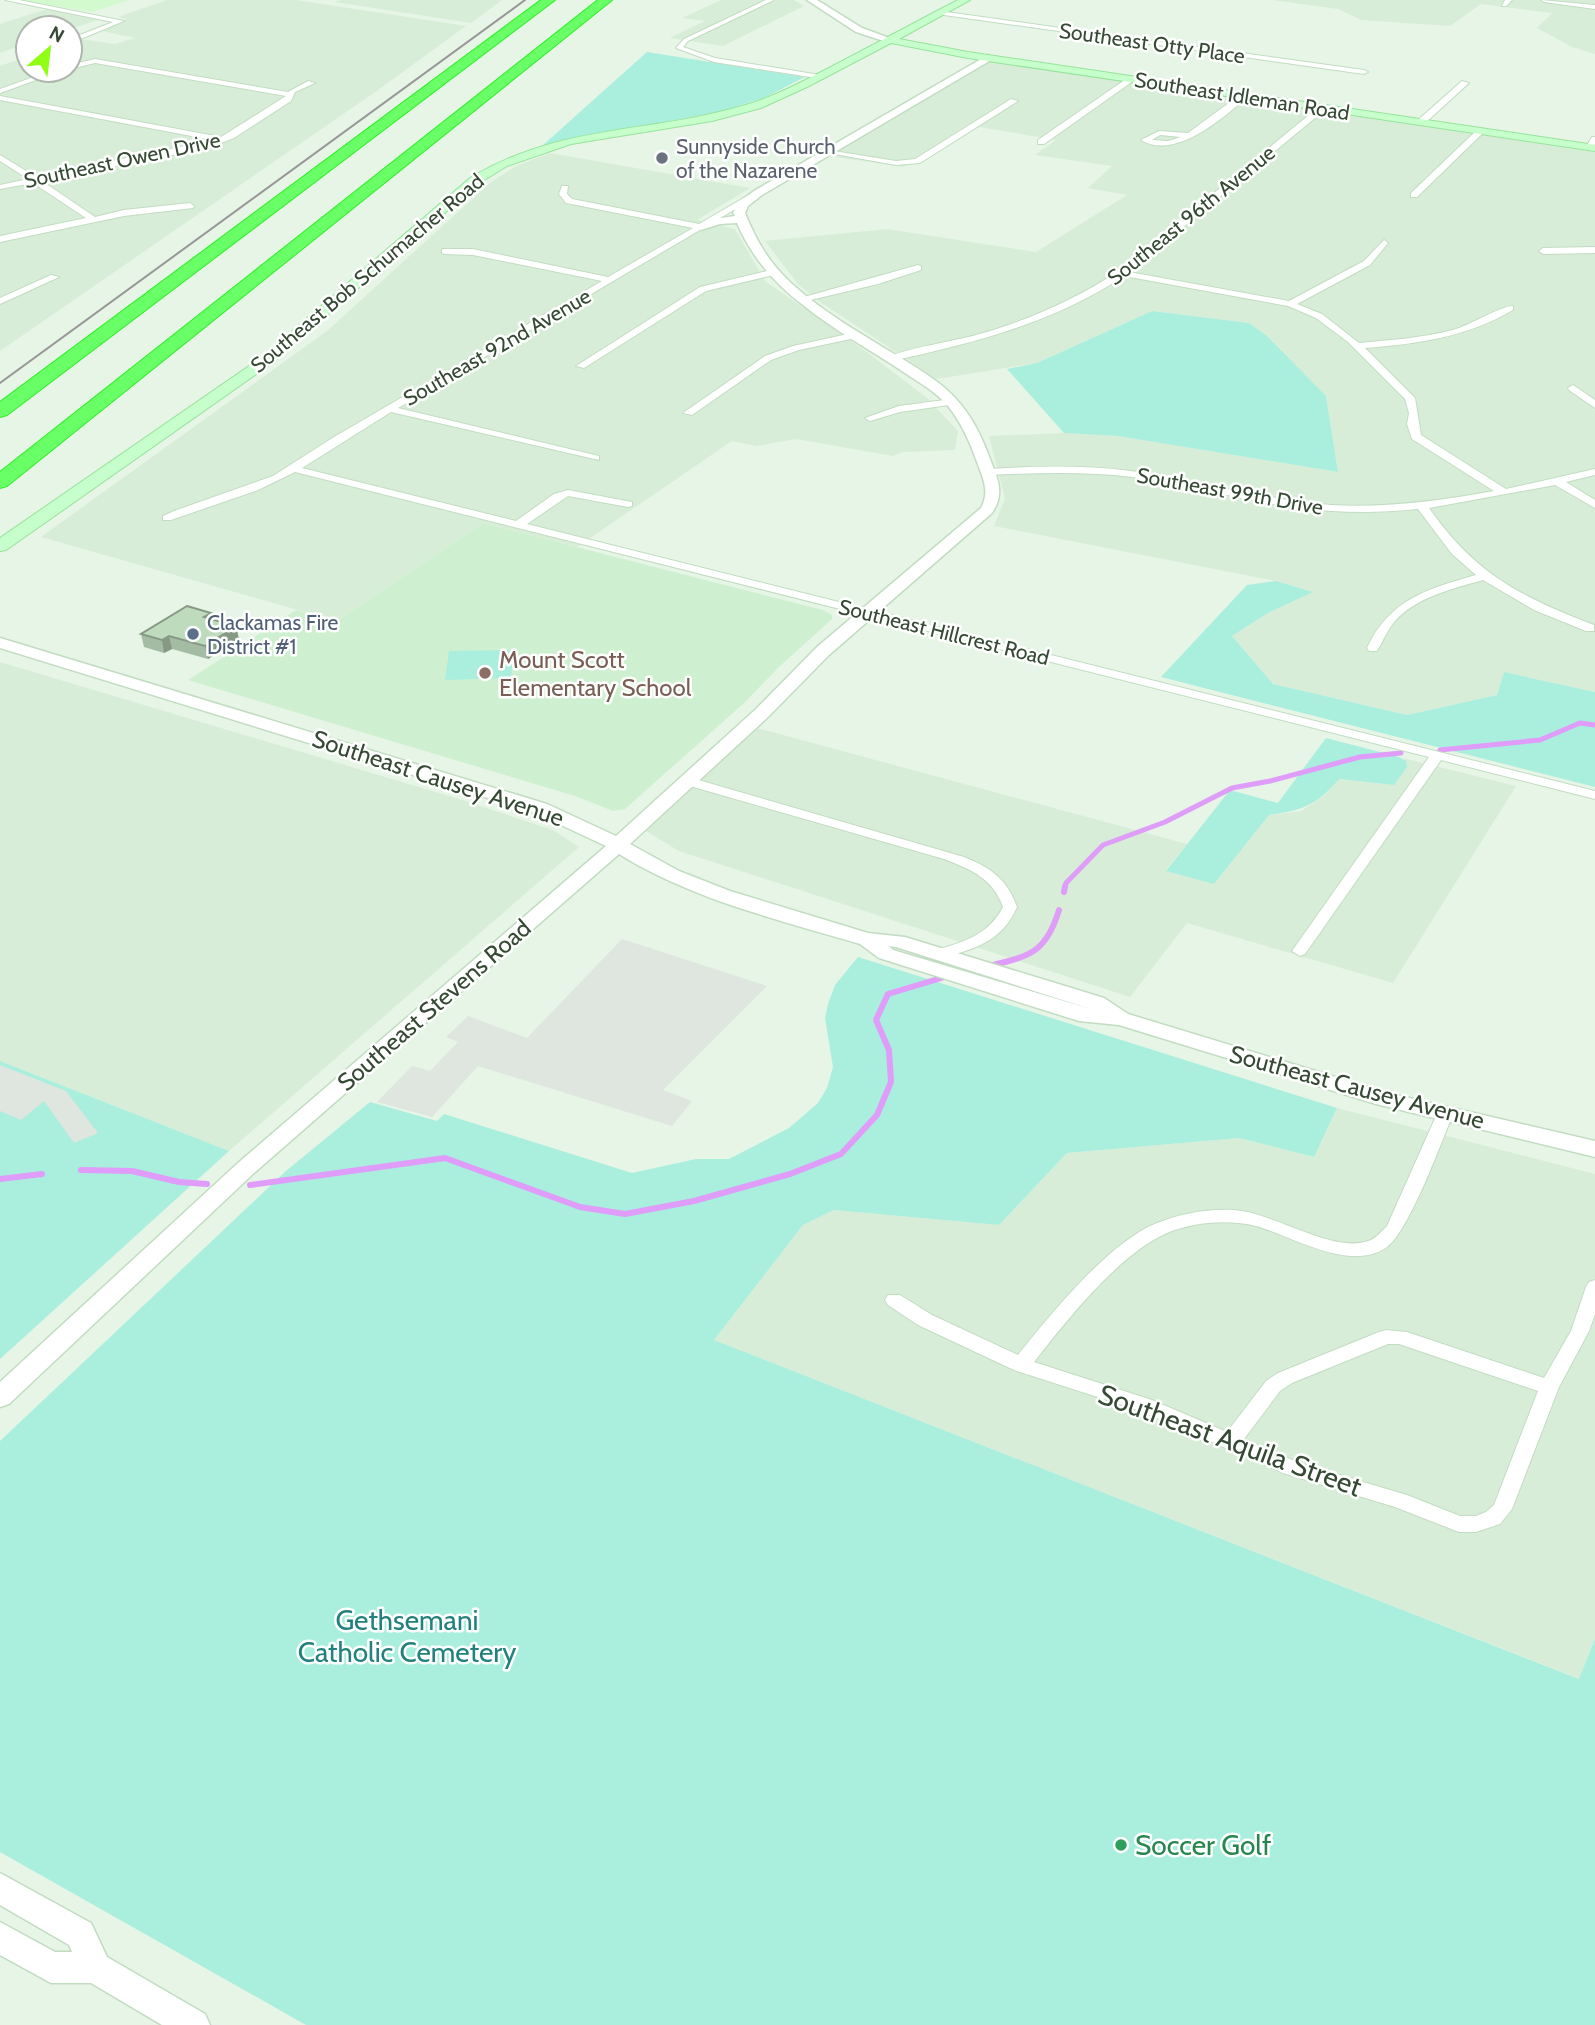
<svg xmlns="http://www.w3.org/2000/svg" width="1595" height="2025" font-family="Cabin,sans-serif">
	<rect width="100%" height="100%" fill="#e6f5e6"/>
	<!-- residential -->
	<g fill="#d8edd8">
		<path d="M167 0H296L466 26 378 90 0 351V66L28 56V70H70V42L80 39 115 44 135 38 98 30 127 19 118 17Z"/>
		<path d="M341 0H502L471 23 335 2Z"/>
		<path d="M721 0H794L804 6 723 46 670 38 705 21 682 18Z"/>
		<path d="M1272 0H1595V54L1572 47 1537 28 1552 13 1481 4 1450 26 1361 20 1338 9Z"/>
		<path d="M47 9 104 18 70 29 28 28V43L0 53V24Z"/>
		<path d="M992 60 1595 152V692L1504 672 1497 695 1407 715 1273 684 1232 636 1268 613 1312 592 1276 581 994 526 1005 499 989 436 1064 433 1118 436 1338 472 1326 396 1266 335 1249 323 1152 311 1037 363 937 379 817 300 797 283 765 241 887 229 1036 252 1127 195 1088 188 1112 166 1035 155 1056 140 967 125 904 167 829 156Z"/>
		<path d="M550 153 750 188 697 220 735 229 765 281 864 350 926 397 958 431 955 450 903 452 893 456 796 439 757 446 732 441 577 547 483 523 337 621 41 537 327 331 491 182 516 166Z"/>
		<path d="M0 662 459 799 553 830 579 847 229 1151 0 1061Z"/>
		<path d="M757 728 1187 844 1166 870 1214 884 1269 815 1301 811 1324 796 1338 779 1394 785 1404 759 1399 757 1516 786 1393 983 1187 923 1130 997 679 851 646 831Z"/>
		<path d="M1337 1108 1595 1174V1639L1580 1679 714 1340 803 1225 834 1210 999 1225 1067 1153 1239 1138 1314 1157Z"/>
	</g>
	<!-- commercial -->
	<path fill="#d3f9cf" d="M20 0H129L93 12Z"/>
	<!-- education -->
	<path fill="#cef0d0" d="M483 523 823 610 832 615V619L779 667 743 704 625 809 613 811 575 796 188 680 296 610 337 621Z"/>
	<!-- green -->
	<g fill="#aaeede">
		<path d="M647 52 805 77 766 97 722 111 542 146Z"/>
		<path d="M1152 311 1249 323 1266 335 1326 396 1338 472 1118 436 1064 433 1007 369 1037 363Z"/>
		<path d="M1276 581 1313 592 1268 613 1232 636 1273 684 1407 715 1497 695 1504 672 1595 692V787L1161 677 1247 585Z"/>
		<path d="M514 650 511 678 445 680 449 651Z"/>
		<path d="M1326 738 1399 757 1406 761 1407 767 1394 785 1339 779C1316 806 1303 810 1269 815L1214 884 1166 871 1230 790 1278 803Z"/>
		<path d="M858 957 1337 1108 1314 1157 1239 1138 1067 1153 999 1225 834 1210 803 1225 714 1340 1579 1679 1595 1639V2025H306L0 1852V1441L286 1171 370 1102 437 1121 444 1114 632 1173 696 1159H729L789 1128 818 1103 827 1088 833 1067 825 1018 828 1004 835 985Z"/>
		<path d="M0 1061 229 1151 0 1359Z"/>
	</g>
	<!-- parking -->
	<g fill="#dfe5df">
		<path d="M622 939 767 986 663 1090 692 1101 672 1126 478 1066 432 1117 377 1102 412 1066 430 1071 458 1042 446 1037 468 1016 527 1038Z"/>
		<path d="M0 1065 66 1091 98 1133 74 1143 44 1101 21 1120 0 1111Z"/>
	</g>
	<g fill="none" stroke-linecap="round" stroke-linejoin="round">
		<!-- stream-far1 -->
		<g stroke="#df9cf8" stroke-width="5">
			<path d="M1440 750 1540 740 1580 723 1595 725"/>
			<path d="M1065 888 1066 883 1103 845 1165 822 1232 788 1270 781 1360 757 1401 753"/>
		</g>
		<!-- stream -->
		<g stroke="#df9cf8" stroke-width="6">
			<path d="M1064 892 1065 886"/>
			<path d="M989 966C1030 956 1046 953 1059 910"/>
			<path d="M81 1170 132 1171 179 1182 207 1184"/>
			<path d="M0 1179 42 1174"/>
			<path d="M250 1185 445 1158 580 1207 625 1214 694 1201 790 1174 841 1154 877 1115 891 1082 889 1050 876 1020 888 994 948 976"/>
		</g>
		<defs>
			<g id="minor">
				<path d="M5 0H19L124 21 71 43 70 39 113 22Z"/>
				<path d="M766 0H774L688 41 683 47 715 58 820 75 823 79 714 62 676 48 684 39Z"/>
				<path d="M1505 0H1512L1506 6H1502Z"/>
				<path d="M1541 0 1595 5V9L1544 2Z"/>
				<path d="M939 11 1364 70 1368 72 1364 74 937 14Z"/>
				<path d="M95 59 288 92 308 81 315 83 295 92 291 101 234 138 208 148 42 181 95 217 124 210 190 203 194 206 193 208 124 216 0 242V236L86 218 33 183 0 189V185L28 179 0 161V155L36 177 213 140 0 100V96L221 137 286 96 95 63 70 69V65Z"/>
				<path d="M53 70H64L0 93V89Z"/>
				<path d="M1129 77 1136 79 1044 144H1038V140Z"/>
				<path d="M1462 81 1469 83 1424 124H1418V120Z"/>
				<path d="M1241 94 1248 96C1224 118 1174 161 1141 140L1159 131 1188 133ZM1160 135 1181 137 1168 141 1152 140Z"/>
				<path d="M1011 99 1018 101 920 163 896 165 823 152 827 150 896 161 915 159Z"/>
				<path d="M1320 106 1327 108 1129 272 1289 301 1364 261 1384 240 1388 243 1370 265 1297 304 1322 314 1359 343C1390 340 1422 338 1453 330 1468 326 1503 305 1513 306V310C1467 337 1418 344 1365 348L1415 398 1421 435 1506 489 1595 469V475L1566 482 1595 500V508L1555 485 1429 508C1475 574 1521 597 1594 625V631H1586L1534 610 1483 580C1452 589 1416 597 1394 622 1387 631 1383 641 1377 651H1369L1367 648C1390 599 1427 589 1476 575L1452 554 1418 509C1379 513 1340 513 1301 508 1244 501 1189 485 1132 477 1084 471 1036 473 988 475L983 472 988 469C1036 466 1083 465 1131 471 1198 480 1263 500 1331 505 1386 508 1440 501 1494 491L1412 439 1407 424 1409 413 1405 399 1348 342 1316 318 1288 306 1124 276C1053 323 974 343 892 361L887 358C901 349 956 341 976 335 1027 321 1074 300 1119 271Z"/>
				<path d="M1478 129 1485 131 1417 197H1411V193Z"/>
				<path d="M1592 137H1595V144L1591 149H1585Z"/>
				<path d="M562 186H568L567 194 572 199 699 224 747 196 754 198 398 408 599 456V460L391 412 302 468 516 521 554 494 568 490 632 502V506L628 507 568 496 527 524 1595 791V799L1441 760 1305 954 1300 956 1292 951 1429 757 295 472 258 490 171 520H163V516L174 511 273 476 334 437 602 281 473 255 445 254 442 253V249H473L608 277 693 228 566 203 559 194Z"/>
				<path d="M1595 247V253L1543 254 1539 251 1543 248Z"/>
				<path d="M918 265 921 266V270L878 284 802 302 797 299Z"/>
				<path d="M771 270 774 271V275L706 291 584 368 576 366 700 287Z"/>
				<path d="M51 275 59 277 0 304V298Z"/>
				<path d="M857 332 862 335 860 337 799 350 771 360 692 415 683 413 765 356 793 346Z"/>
				<path d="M1573 385 1595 400V408L1569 390 1568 388Z"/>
				<path d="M952 399 956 400V404L900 412 870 421 865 418 899 406Z"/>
				<path d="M688 777 964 857C990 867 1008 880 1017 907 1005 934 986 945 959 953 950 955 941 959 932 957L929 954 932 951C961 943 988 936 1003 907 993 878 970 869 944 859L683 784 681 781Z"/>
				<path d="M1445 1109 1453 1114C1441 1143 1409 1231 1387 1247 1351 1273 1292 1236 1256 1226 1228 1219 1193 1222 1167 1233 1119 1254 1066 1321 1034 1362L1152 1400 1227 1432 1266 1381 1278 1373 1379 1332 1386 1330 1407 1332 1544 1378 1571 1331 1586 1287 1589 1282 1595 1280V1314L1589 1331 1559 1387 1512 1509 1500 1524 1476 1532H1459L1395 1507 1286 1474 1138 1410 1014 1370 918 1325 888 1305 885 1300 888 1295H900L932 1315 1018 1355C1050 1315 1109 1242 1157 1223 1182 1213 1215 1207 1242 1211 1278 1216 1337 1255 1371 1240 1377 1237 1382 1231 1387 1226L1437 1114ZM1388 1344H1399L1538 1391 1494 1505 1486 1512 1476 1516H1460L1407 1495 1299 1463 1244 1439 1280 1391 1292 1383Z"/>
			</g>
			<g id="tertiary">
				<path d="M807 0H817L862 28 895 40 890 43 856 32Z"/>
				<path d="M988 55 993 58 991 60 762 195 748 206 745 213C756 240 769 263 791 283 824 313 863 335 901 358 920 370 941 382 956 399 972 416 982 437 990 459 998 479 1005 494 992 513L829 655 768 717 630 844 679 871 730 891 868 933 905 937 1104 998 1128 1014 1388 1093 1595 1141V1157L1376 1104 1119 1025 1079 1021 879 958 860 944C779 920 691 899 619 854L254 1173 9 1404 0 1407V1382L238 1163 606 846 533 812 0 648V638L547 804 616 836 756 709 817 647 981 508C990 492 983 478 977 462 970 442 961 422 948 406 936 392 920 383 905 373 871 350 835 331 803 305 774 283 751 256 737 223L720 224 701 230 695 227 714 219 735 216 733 213 739 202 754 191ZM889 946 896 947 1094 1010 893 950Z"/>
				<path d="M0 1873 91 1923 107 1957 205 2014 210 2025H162L91 1983H51L0 1955V1922L55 1952H72L69 1945 0 1905Z"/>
			</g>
			<path id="secondary" d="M958 0H970L899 39 968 52 1595 145V151L968 58 891 43 807 87 761 108 712 121 571 144 507 166 478 184 272 363 6 550 0 551V538L262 357 470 178C560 124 646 134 742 106 771 98 798 84 825 70 870 47 913 23 958 0Z"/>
			<g id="motorway">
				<path d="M541 0H555L7 415 0 417V402Z"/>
				<path d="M598 0H612L7 486 0 488V472Z"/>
			</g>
		</defs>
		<!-- minor casing -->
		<use href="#minor" stroke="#c2dcc2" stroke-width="2"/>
		<!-- tertiary casing -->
		<use href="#tertiary" stroke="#c2dcc2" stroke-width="3"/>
		<!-- secondary casing -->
		<use href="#secondary" stroke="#97e39c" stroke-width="2"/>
		<!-- motorway casing -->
		<use href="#motorway" stroke="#30ee27" stroke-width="2"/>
		<!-- minor -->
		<use href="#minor" fill="#fff" fill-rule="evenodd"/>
		<!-- tertiary -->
		<use href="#tertiary" fill="#fff" fill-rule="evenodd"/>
		<!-- secondary -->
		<use href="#secondary" fill="#c6ffcb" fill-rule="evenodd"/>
		<!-- motorway -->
		<use href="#motorway" fill="#69ff67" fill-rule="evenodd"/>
		<!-- tram -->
		<path stroke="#979797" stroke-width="2" d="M0 383 525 0"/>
	</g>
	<!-- wall -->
	<path fill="#a4bca3" d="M212 619 239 639 208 659 172 649 164 653 144 647 141 634Z"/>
	<!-- shaded-wall -->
	<g fill="#869984">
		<path d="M211 613 213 625 204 617Z"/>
		<path d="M236 626 239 639 208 659 205 646Z"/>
		<path d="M169 636 172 649 164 653 162 640Z"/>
	</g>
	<!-- building -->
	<path fill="#bfdbbd" stroke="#869984" stroke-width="2" d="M187 606 211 613 204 617 236 626 205 646 169 636 162 640 141 634Z"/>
	<!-- markers -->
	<circle fill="#6b7280" stroke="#fff" stroke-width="2.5" cx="662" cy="158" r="7"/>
	<circle fill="#5c6f8a" stroke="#fff" stroke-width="2.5" cx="193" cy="634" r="7"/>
	<circle fill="#8d6e63" stroke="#fff" stroke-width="2.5" cx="485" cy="673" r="7"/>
	<circle fill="#2e9e5b" stroke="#fff" stroke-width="2.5" cx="1121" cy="1845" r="7"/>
	<g text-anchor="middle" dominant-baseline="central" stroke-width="5" stroke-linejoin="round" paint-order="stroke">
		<!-- far-street labels -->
		<g font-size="21" fill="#364934" stroke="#fff">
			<text transform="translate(1152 43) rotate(8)">Southeast Otty Place</text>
			<text transform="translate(1242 96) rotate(9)">Southeast Idleman Road</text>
			<text transform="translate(122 160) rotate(-12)">Southeast Owen Drive</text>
			<text transform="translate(1191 215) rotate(-39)">Southeast 96th Avenue</text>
			<text transform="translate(367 273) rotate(-40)">Southeast Bob Schumacher Road</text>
			<text transform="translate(497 347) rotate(-30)">Southeast 92nd Avenue</text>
			<text transform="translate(1230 491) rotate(10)">Southeast 99th Drive</text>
			<text transform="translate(944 632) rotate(14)">Southeast Hillcrest Road</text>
		</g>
		<!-- far-worship labels -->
		<g font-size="21" fill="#5b616d" stroke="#fff" text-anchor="start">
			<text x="676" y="146">Sunnyside Church<tspan x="676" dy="24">of the Nazarene</tspan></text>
		</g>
		<!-- far-service labels -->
		<g font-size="21" fill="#4e5e75" stroke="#fff" text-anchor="start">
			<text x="207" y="622">Clackamas Fire<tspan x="207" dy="24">District #1</tspan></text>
		</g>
		<!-- education labels -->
		<g font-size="24" fill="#785e54" stroke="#fff" text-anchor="start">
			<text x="499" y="659">Mount Scott<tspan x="499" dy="28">Elementary School</tspan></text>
		</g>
		<!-- street labels -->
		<g font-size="24" fill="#364934" stroke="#fff">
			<text transform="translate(438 778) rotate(18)">Southeast Causey Avenue</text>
			<text transform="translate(434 1005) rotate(-41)">Southeast Stevens Road</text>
			<text transform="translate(1357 1087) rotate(15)">Southeast Causey Avenue</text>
		</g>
		<!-- near-street labels -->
		<g font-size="28" fill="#364934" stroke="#fff">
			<text transform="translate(1230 1440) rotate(20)">Southeast Aquila Street</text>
		</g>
		<!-- near-park labels -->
		<g font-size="28" fill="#21817c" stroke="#fff">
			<text x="407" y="1620">Gethsemani<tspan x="407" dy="32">Catholic Cemetery</tspan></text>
		</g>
		<!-- near-leisure labels -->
		<g font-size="28" fill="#27864d" stroke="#fff" text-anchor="start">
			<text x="1135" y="1845">Soccer Golf</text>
		</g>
	</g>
	<!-- north arrow -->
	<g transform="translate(49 49) rotate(28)"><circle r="33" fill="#ffffff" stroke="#afb6ae" stroke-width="2"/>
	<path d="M0-5L12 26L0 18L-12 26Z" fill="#90ff13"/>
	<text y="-10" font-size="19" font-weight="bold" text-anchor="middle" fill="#364934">N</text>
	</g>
</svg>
